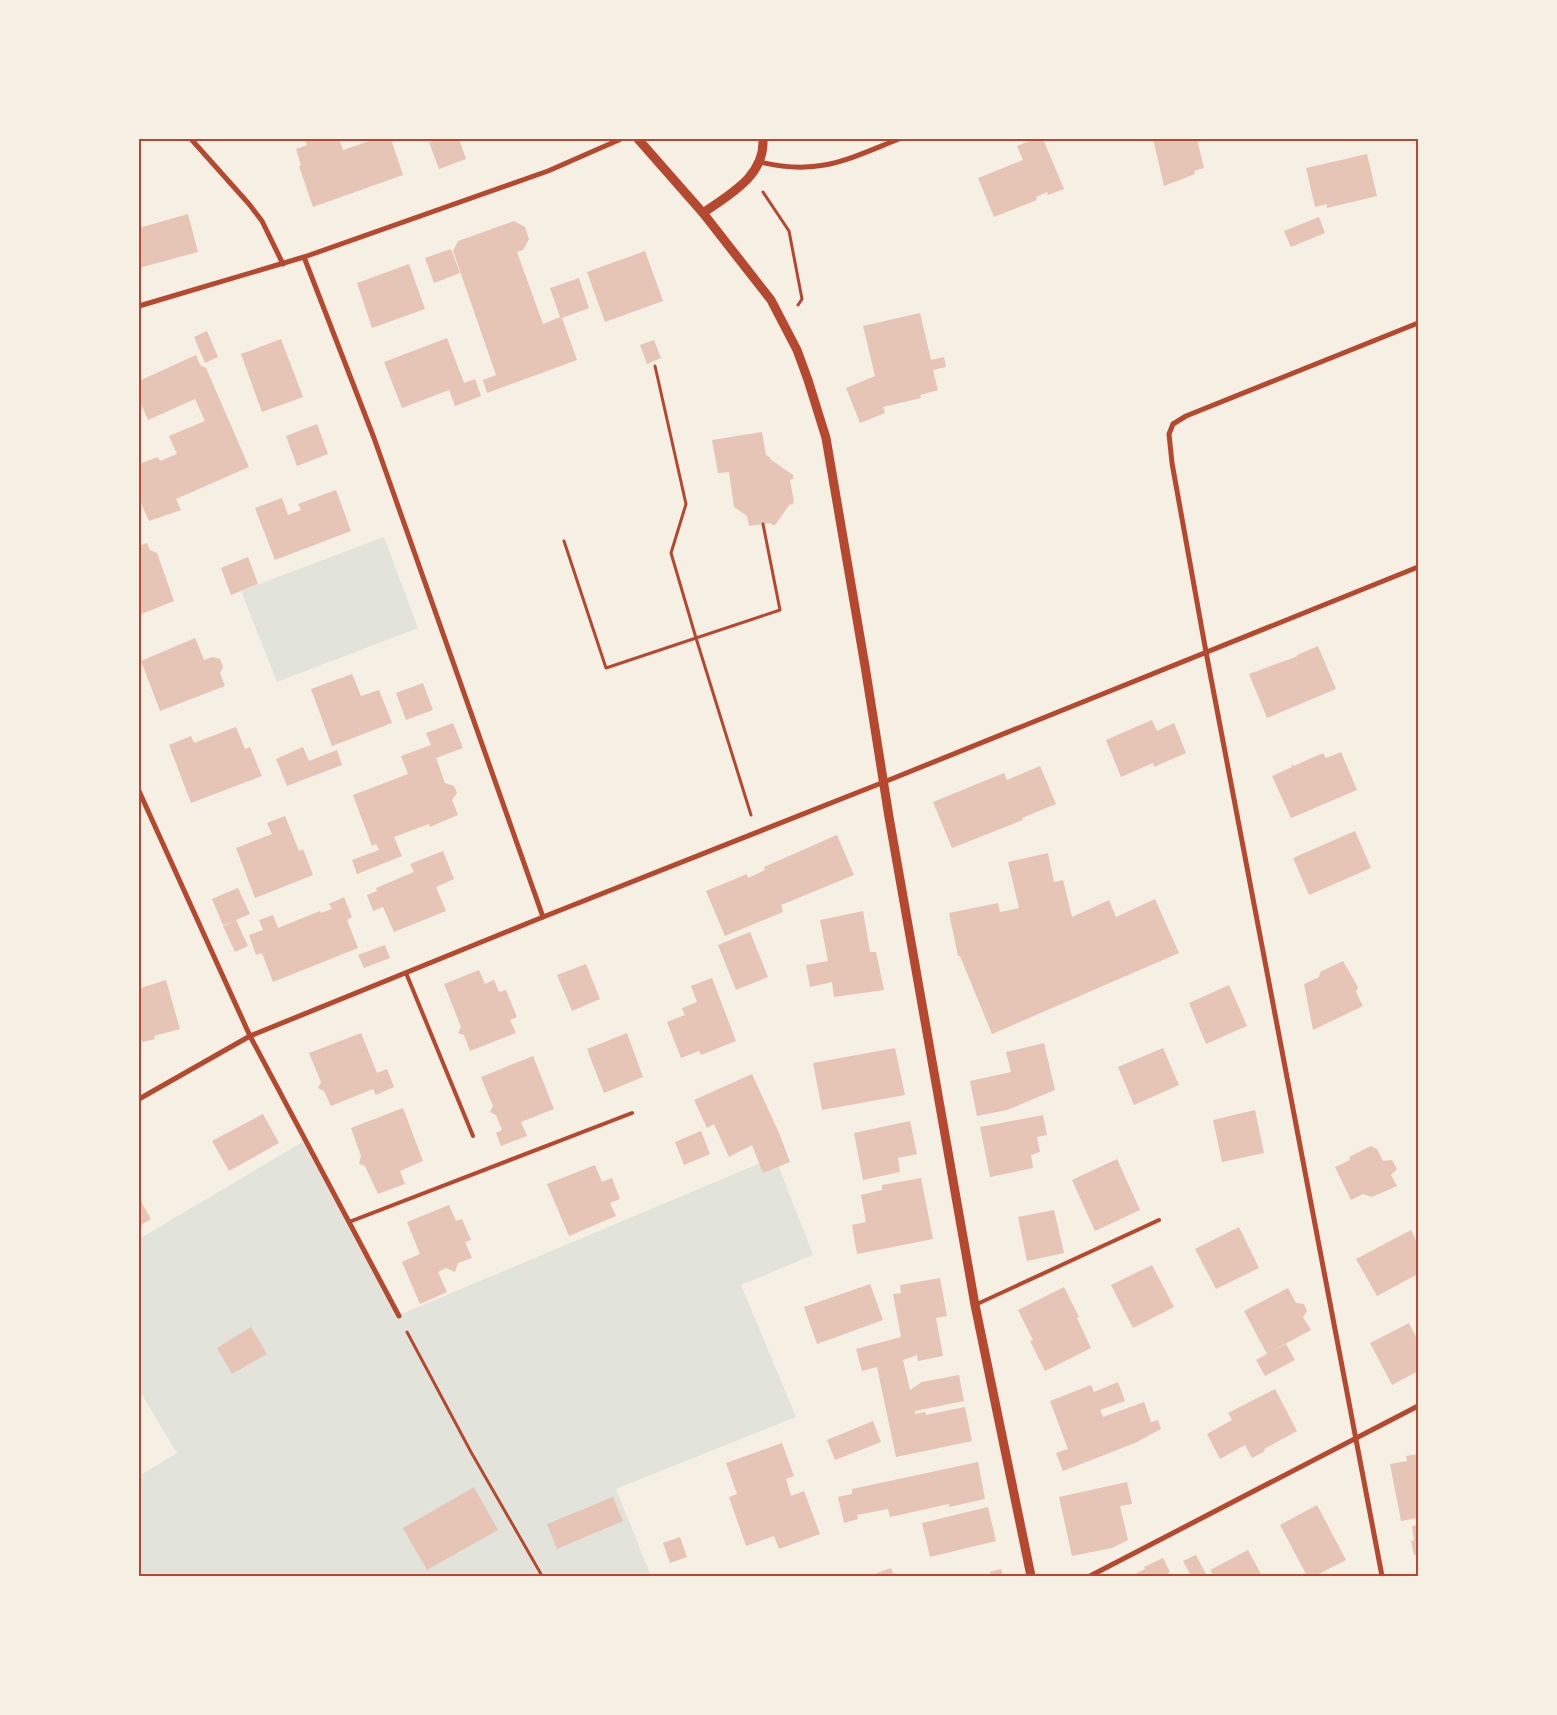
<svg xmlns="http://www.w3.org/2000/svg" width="1557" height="1715" font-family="'Source Sans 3',sans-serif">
	<rect width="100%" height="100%" fill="#f6efe4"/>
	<!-- green -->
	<g fill="#e2e4dc">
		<path d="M384 537 418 628 277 682 241 591Z"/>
		<path d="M306 1140 399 1315 775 1157 813 1255 741 1285 796 1417 616 1489 651 1576H139V1476L177 1453 139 1390V1239Z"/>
	</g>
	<!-- building -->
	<g fill="#e6c5b7">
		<path d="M305 139H339L343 150 375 139H391L403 175 313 207 299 166 301 165 296 149 307 145Z"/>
		<path d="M437 139H459L466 159 439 169 429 142Z"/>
		<path d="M1035 139H1043L1064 189 1048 195 1047 192 1036 197 1037 200 994 217 978 178 1023 160 1017 146Z"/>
		<path d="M1153 139H1197L1204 168 1194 171 1195 174 1164 186Z"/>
		<path d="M1367 154 1377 196 1327 208V204L1315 207 1306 168Z"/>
		<path d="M188 214 198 252 139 268V228Z"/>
		<path d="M1319 217 1325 233 1291 247 1284 231Z"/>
		<path d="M514 221 525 227 529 239 523 250 517 252 543 324 560 317 550 288 579 278 589 308 562 318 577 360 487 393 483 380 496 375 453 251 458 241Z"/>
		<path d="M451 249 460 273 434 283 425 258Z"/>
		<path d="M645 251 663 301 605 322 587 272Z"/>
		<path d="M409 264 425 309 372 328 357 283Z"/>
		<path d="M920 313 931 360 944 357 946 367 933 370 938 390 920 395 921 398 883 407 885 413 860 423 846 388 875 376 863 326Z"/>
		<path d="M207 331 218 357 205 363 194 337Z"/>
		<path d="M447 338 464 383 475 379 481 396 455 406 449 390 402 408 384 362Z"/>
		<path d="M281 339 303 397 262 412 241 354Z"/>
		<path d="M654 340 661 358 647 364 640 345Z"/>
		<path d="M196 355 200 365 206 368 249 467 176 499 181 510 149 521 139 499V464L158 457 160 461 177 454 169 436 205 421 195 399 148 420 139 400V381Z"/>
		<path d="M317 424 328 454 297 466 286 436Z"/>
		<path d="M762 432 766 455 771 458 770 459 793 475V479L790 480 794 502 792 505 790 504 775 525H772L771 523 749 526 747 516 734 507 729 472 718 473 712 440Z"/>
		<path d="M336 490 351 531 275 560 255 508 282 498 288 515 301 510 298 504Z"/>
		<path d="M147 543 150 550 157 553 174 601 139 615V546Z"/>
		<path d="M248 557 258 584 231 595 221 568Z"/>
		<path d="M195 638 204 660 213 657 220 659 223 667 220 673 225 686 160 711 141 661Z"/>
		<path d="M1318 646 1336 689 1267 718 1249 674 1298 656 1297 655Z"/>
		<path d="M352 674 361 696 379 690 392 723 332 746 311 689Z"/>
		<path d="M423 683 433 710 406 720 396 693Z"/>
		<path d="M1152 720 1157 731 1174 723 1186 753 1154 767 1153 763 1121 777 1106 740Z"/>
		<path d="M453 723 463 748 436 758 445 783 454 786 457 793 452 800 458 815 430 827 429 824 394 837 402 856 357 874 352 860 379 850 376 844 372 846 353 795 408 774 401 756 431 745 426 733Z"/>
		<path d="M236 727 245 749 250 747 262 776 191 803 169 745 191 736 194 743Z"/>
		<path d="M303 747 309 761 337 750 342 765 287 786 276 759Z"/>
		<path d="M1341 752 1357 790 1291 818 1272 776 1292 767V764L1294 766 1323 753 1326 758Z"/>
		<path d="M1040 766 1056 804 1022 818 1023 820 952 848 933 802 1004 773 1007 780Z"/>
		<path d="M285 816 299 851 303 849 313 875 255 898 236 848 272 834 267 823Z"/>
		<path d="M1355 831 1371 868 1309 895 1293 858Z"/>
		<path d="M837 835 854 875 781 905 783 912 725 936 706 891 747 874 748 878 765 870 764 867Z"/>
		<path d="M443 851 454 879 436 887 446 911 394 932 383 907 373 911 367 895 377 891 376 888 414 872 410 864Z"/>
		<path d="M1048 853 1054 882 1063 880 1072 917 1109 900 1116 917 1155 899 1179 953 992 1034 960 956H958L949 913 998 903 1000 912 1019 908 1008 862Z"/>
		<path d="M238 888 250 914 236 920 248 946 235 952 223 926 234 921 223 925 212 899Z"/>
		<path d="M344 897 352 917 347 920 358 948 273 982 262 953 256 955 249 935 263 930 259 920 273 915 278 928 320 911 321 913 332 909 329 904Z"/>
		<path d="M863 911 870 952H876L884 990 834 997 832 982 810 987 806 965 828 961 820 920Z"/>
		<path d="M750 932 768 977 736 990 718 945Z"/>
		<path d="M385 945 390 958 364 968 358 955Z"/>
		<path d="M1343 961 1358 987 1356 992 1363 1006 1313 1030 1304 984 1319 977 1320 972Z"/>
		<path d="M586 964 600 999 572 1011 557 975Z"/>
		<path d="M479 970 485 984 494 980 499 992 506 990 517 1017 510 1020 516 1033 470 1051 464 1035 458 1033 461 1027 444 984Z"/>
		<path d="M712 978 736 1041 701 1055 699 1051 681 1058 667 1022 685 1015 682 1008 697 1002 691 986Z"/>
		<path d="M166 980 180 1029 154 1036 155 1039 142 1042V1040L139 1041V983L141 988Z"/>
		<path d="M1229 985 1247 1026 1206 1044 1189 1003Z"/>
		<path d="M361 1033 377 1073 387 1069 394 1087 376 1095 373 1089 331 1106 324 1091 318 1088 321 1082 309 1053Z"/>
		<path d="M627 1033 643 1077 604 1093 587 1049Z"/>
		<path d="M1044 1043 1055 1090 1007 1110 977 1116 970 1081 1011 1072 1006 1052Z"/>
		<path d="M895 1048 905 1095 822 1110 813 1063Z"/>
		<path d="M1163 1048 1179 1085 1134 1105 1118 1067Z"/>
		<path d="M533 1056 554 1109 521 1122 527 1136 501 1146 496 1133 502 1130 496 1115 490 1112 493 1106 481 1077Z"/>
		<path d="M752 1074 779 1133 790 1162 763 1173 752 1145 729 1157 714 1124 707 1128 694 1100Z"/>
		<path d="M403 1108 423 1161 400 1171 405 1184 378 1194 365 1166 359 1164 361 1156 351 1128Z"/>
		<path d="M1255 1110 1264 1153 1222 1162 1213 1120Z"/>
		<path d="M263 1114 279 1143 229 1171 212 1141Z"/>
		<path d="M1043 1115 1047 1135 1037 1137 1040 1152 1031 1155 1033 1168 990 1177 980 1127Z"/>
		<path d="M910 1121 917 1154 898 1158 900 1172 863 1180 854 1133Z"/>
		<path d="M701 1131 710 1154 684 1165 675 1142Z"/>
		<path d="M1371 1146 1377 1149 1383 1161 1392 1160 1397 1169 1391 1175 1397 1186 1372 1197 1363 1194 1351 1200 1335 1167 1350 1160 1349 1157Z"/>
		<path d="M1117 1159 1140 1210 1095 1231 1072 1180Z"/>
		<path d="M595 1165 602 1182 612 1178 620 1199 610 1203 616 1216 569 1236 547 1184Z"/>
		<path d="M921 1178 933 1239 857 1254 852 1225 866 1222 861 1195 882 1190V1185Z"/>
		<path d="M139 1198 151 1219 139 1226Z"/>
		<path d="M449 1205 456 1221 462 1219 471 1240 465 1242 472 1258 458 1263 455 1272 446 1268 438 1272 447 1292 420 1304 402 1262 420 1254 407 1222Z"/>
		<path d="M1054 1210 1064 1253 1027 1261 1018 1217Z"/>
		<path d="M1239 1227 1259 1268 1216 1289 1195 1249Z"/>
		<path d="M1411 1230 1418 1244V1274L1377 1296 1356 1259Z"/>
		<path d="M1152 1265 1174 1307 1133 1328 1111 1285Z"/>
		<path d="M940 1278 947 1316 936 1318 943 1356 918 1361 917 1355 903 1360 910 1390 922 1382 959 1375 964 1401 915 1411V1414L925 1412 926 1415 965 1407 972 1441 896 1457 877 1367 862 1371 856 1349 901 1337 893 1294 901 1293 900 1285Z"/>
		<path d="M870 1284 883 1320 817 1344 804 1307Z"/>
		<path d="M1064 1287 1079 1317 1077 1318 1091 1348 1045 1371 1030 1341 1033 1340 1018 1310Z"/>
		<path d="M1288 1288 1296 1303 1304 1304 1307 1311 1303 1317 1311 1330 1272 1351 1286 1344 1295 1360 1265 1376 1256 1360 1267 1354 1244 1311Z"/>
		<path d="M1409 1323 1418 1341V1371L1392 1385 1370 1343Z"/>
		<path d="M251 1327 267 1354 232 1374 217 1348Z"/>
		<path d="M1118 1382 1125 1401 1100 1410 1103 1417 1144 1402 1151 1422 1158 1420 1161 1429 1135 1443 1063 1471 1056 1453 1068 1449 1050 1401 1091 1385 1094 1392Z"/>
		<path d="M1275 1389 1297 1431 1264 1449 1265 1451 1252 1458 1245 1445 1220 1459 1207 1434 1232 1420 1228 1413Z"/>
		<path d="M873 1421 881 1442 835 1460 827 1440Z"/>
		<path d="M782 1443 794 1476 786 1479 791 1496 804 1491 820 1534 779 1549 774 1536 746 1546 729 1497 737 1494 726 1463Z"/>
		<path d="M1418 1454V1518L1401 1521 1390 1464 1407 1461 1406 1456Z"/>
		<path d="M978 1462 985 1499 949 1507V1504L890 1517 888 1509 857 1515 858 1519 844 1523 838 1497 852 1494V1489Z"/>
		<path d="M1127 1482 1132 1504 1120 1506 1128 1540 1112 1548 1072 1556 1059 1497Z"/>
		<path d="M474 1487 498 1530 427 1570 403 1528Z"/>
		<path d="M613 1497 623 1521 557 1549 547 1524Z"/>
		<path d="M1317 1505 1346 1560 1315 1576H1307L1280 1525Z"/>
		<path d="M988 1507 996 1541 930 1557 922 1523Z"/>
		<path d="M1418 1525V1555H1414L1411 1541 1414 1540 1412 1526Z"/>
		<path d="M680 1537 687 1557 670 1563 663 1543Z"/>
		<path d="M1248 1550 1262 1576H1214L1210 1570Z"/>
		<path d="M1196 1555 1207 1576H1191L1183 1561Z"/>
		<path d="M1163 1558 1170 1572 1168 1573 1170 1576H1131L1145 1569 1144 1567Z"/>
		<path d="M891 1568 894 1576H869Z"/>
		<path d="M1001 1569 1003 1576H991L990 1572Z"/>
	</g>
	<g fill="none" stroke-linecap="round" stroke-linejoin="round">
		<!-- path -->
		<g stroke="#b5482f" stroke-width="3">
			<path d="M763 192 789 231 802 299 798 305"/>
			<path d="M564 541 606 668 696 638 671 553 686 504 655 366"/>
			<path d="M751 815 696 638 780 610 763 524"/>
			<path d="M407 1332 471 1452 541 1574"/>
		</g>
		<!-- service -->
		<g stroke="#b5482f" stroke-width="4">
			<path d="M406 973 473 1136"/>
			<path d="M349 1222 632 1113"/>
			<path d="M975 1305 1159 1220"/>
		</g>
		<!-- minor -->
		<g stroke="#b5482f" stroke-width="5">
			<path d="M191 139 249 204 262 221 283 264"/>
			<path d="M760 162C818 176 846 160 899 139"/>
			<path d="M304 257 374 438 543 917"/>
			<path d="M139 306 304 257 548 171 621 139"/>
			<path d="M139 791 250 1036 399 1316"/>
			<path d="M139 1099 250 1036 543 917 884 782 1418 567"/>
			<path d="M1090 1576 1418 1406"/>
			<path d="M1382 1576 1206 652 1172 463 1169 434 1173 424 1186 416 1418 323"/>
		</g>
		<!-- tertiary -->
		<g stroke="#b5482f" stroke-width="9">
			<path d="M638 139 703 213 771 300 797 350 808 380 826 438 865 666 889 817 975 1305 1031 1576"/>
			<path d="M703 213C730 194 765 176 763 139"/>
		</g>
	</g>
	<!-- border -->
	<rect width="1557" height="1715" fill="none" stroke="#f6efe4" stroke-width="280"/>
	<rect x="140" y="140" width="1277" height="1435" fill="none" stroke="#b5482f" stroke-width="2"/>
</svg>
